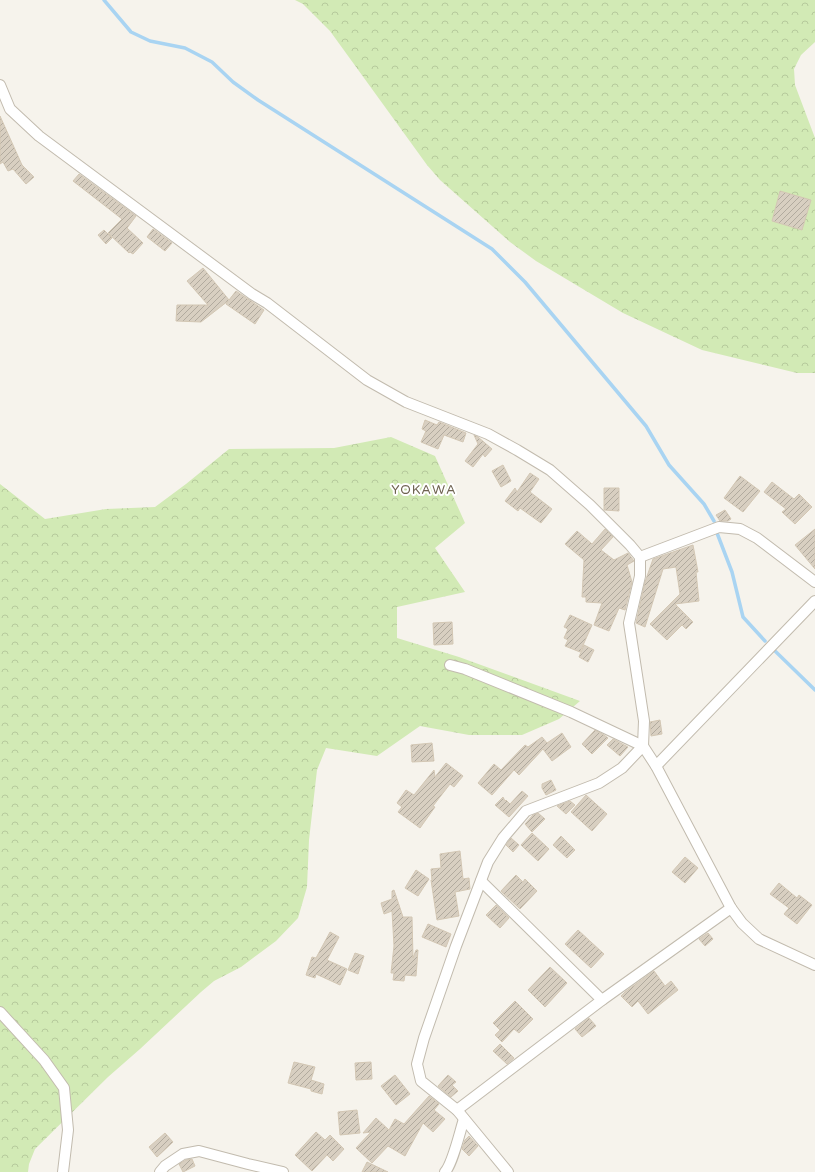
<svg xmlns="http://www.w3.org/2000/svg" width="815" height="1172" font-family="'Varela Round',sans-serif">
	<defs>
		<pattern id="forest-crowns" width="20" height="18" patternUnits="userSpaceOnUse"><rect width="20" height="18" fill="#d2eab5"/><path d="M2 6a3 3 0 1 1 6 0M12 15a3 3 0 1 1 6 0" fill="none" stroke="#b6ca9c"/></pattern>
		<pattern id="building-hatch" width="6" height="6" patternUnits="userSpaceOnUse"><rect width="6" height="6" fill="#d8cfc1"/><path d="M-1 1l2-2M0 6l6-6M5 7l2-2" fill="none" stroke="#b1aa9e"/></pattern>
	</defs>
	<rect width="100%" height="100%" fill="#f6f3ec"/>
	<!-- forest -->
	<g fill="url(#forest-crowns)">
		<path d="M295 0H815V42L801 55 794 69 795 85 815 138V373H797L702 350 623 313 536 261 510 242 440 180 427 165 330 31 303 4Z"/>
		<path d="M391 437 435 456 465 523 435 548 465 592 397 607V638L459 657 580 701 559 719 522 735H469L420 726 377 756 326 748 317 770 309 840 307 887 298 918 276 941 241 967 214 981 201 992 140 1049 108 1077 35 1149 29 1164 28 1172H0V484L45 519 106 509 155 507 186 484 229 449 334 448Z"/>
	</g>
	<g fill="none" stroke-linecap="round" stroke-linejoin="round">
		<!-- stream -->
		<g stroke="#a9d4f2" stroke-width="3.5">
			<path d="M104 0 131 32 150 41 185 48 212 62 233 82 258 100 492 249 525 282 646 426 669 465 704 504 714 521"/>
			<path d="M717 533 732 572 743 617 765 641"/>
			<path d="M774 650 815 690"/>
		</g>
	</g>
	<!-- building -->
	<g fill="url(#building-hatch)" stroke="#d3c7b4">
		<path d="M0 116 22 165 34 177 26 184 13 169 8 171 3 162 0 164Z"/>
		<path d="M79 174 136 216 127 228 143 243 133 254 130 252 129 253 108 233 122 219 73 181Z"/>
		<path d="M780 191 811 200 802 230 772 221Z"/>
		<path d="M153 229 172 243 165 251 147 237Z"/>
		<path d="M104 230 112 238 106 244 98 235Z"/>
		<path d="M203 268 229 300 236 291 264 310 255 324 226 304 228 301 201 322 176 321 177 305H208L187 281Z"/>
		<path d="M425 420 437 425 439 422 466 433 463 442 444 435 438 449 421 442 426 431 422 429Z"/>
		<path d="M474 435 478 437 492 449 485 457 483 454 473 467 465 461 478 444Z"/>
		<path d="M503 465 511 481 501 487 492 471Z"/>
		<path d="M530 473 539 479 530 492 552 509 541 523 520 508 518 511 505 501 515 488 517 492Z"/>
		<path d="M740 476 760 491 743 512 724 498Z"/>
		<path d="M772 482 794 499 799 494 812 507 795 524 782 512 786 509 764 492Z"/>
		<path d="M604 488H619V511L604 510Z"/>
		<path d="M725 510 731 519 728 521H720L716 515Z"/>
		<path d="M605 529 613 537 601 550 614 560 628 553 634 561 627 565 632 582 625 610 619 608 609 631 594 625 602 603 586 602V597H582L584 560 565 544 577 531 592 544Z"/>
		<path d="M815 529V569L795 545Z"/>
		<path d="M693 545 698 572H696L699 601 675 604 693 622 686 629 682 625 667 640 650 624 680 594 676 567 663 569 645 627 636 623 645 582 653 559Z"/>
		<path d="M570 615 592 625 580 652 565 646 568 640 564 638 568 629 564 627Z"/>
		<path d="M452 622 453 644 434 645 433 623Z"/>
		<path d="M584 645 594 650 588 662 579 657Z"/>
		<path d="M660 720 662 734 651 736 650 722Z"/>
		<path d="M595 730 604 735 608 738 592 754 582 744Z"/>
		<path d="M562 733 571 747 552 761 543 749 519 775 514 770 492 795 478 783 494 764 501 770 525 745 528 747 542 737 547 743Z"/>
		<path d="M613 739 628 747 620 756 607 745Z"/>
		<path d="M432 743 434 761 412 762 411 745Z"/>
		<path d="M446 763 463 776 454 787 450 784 433 806 435 807 420 828 398 812 402 807 397 803 406 790 414 795 434 770 435 777Z"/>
		<path d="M551 780 556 790 546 795 542 788V784Z"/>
		<path d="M522 791 528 796 509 817 495 805 503 797 505 801 506 800 510 804Z"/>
		<path d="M586 795 607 814 592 831 571 812Z"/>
		<path d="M570 801 575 805 566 814 557 806Z"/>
		<path d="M538 813 545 819 532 832 525 824 533 815Z"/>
		<path d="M532 833 549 849 538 861 521 845Z"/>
		<path d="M561 836 575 850 567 858 553 845Z"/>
		<path d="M511 838 519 845 513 852 506 845Z"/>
		<path d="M460 851 463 879 469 878 470 889 455 892 459 916 437 920 431 880 432 881 431 869 441 868 440 854Z"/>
		<path d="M685 857 698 868 685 883 672 872Z"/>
		<path d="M416 870 429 879 418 896 405 888Z"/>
		<path d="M516 875 523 882 525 879 537 891 520 909 501 891Z"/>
		<path d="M779 883 797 898 799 895 812 905 797 924 784 914 789 908 770 894Z"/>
		<path d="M394 890 403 917H412L413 958 416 950H418L416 976 405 975 404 981 393 980 394 973H391L394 946 392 911 384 914 381 903 392 899V891Z"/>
		<path d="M496 905 509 918 500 928 486 915Z"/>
		<path d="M428 924 451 934 446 947 422 937Z"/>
		<path d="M578 930 604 954 591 968 565 944Z"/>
		<path d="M330 932 339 937 327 960 347 969 340 985 316 974 315 978 306 975 312 957 316 958Z"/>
		<path d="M708 933 713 939 705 946 699 939Z"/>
		<path d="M355 953 364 956 358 974 348 970Z"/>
		<path d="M550 967 567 983 545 1007 528 990Z"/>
		<path d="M654 971 665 986 671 981 678 990 648 1014 638 1001 632 1007 621 996 625 992Z"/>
		<path d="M515 1001 533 1019 519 1033 514 1029 502 1042 495 1035 500 1030 493 1023Z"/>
		<path d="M589 1018 596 1026 582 1037 575 1029Z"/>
		<path d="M500 1044 514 1058 507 1064 493 1051Z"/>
		<path d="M294 1062 315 1067 311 1080 324 1084 322 1094 311 1091V1089L288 1083Z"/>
		<path d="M371 1062 372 1079 356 1080 355 1063Z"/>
		<path d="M395 1075 410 1094 396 1105 381 1086Z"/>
		<path d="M448 1075 456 1082 452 1085 458 1091 451 1097 438 1086Z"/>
		<path d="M429 1096 439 1104 434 1110 445 1119 433 1132 423 1123 405 1156 388 1146 372 1163 356 1148 371 1132 363 1133 376 1118 389 1130 395 1119 404 1124Z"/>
		<path d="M357 1110 360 1133 340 1135 338 1112Z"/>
		<path d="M316 1132 325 1140 330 1135 344 1149 333 1161 327 1155 312 1171 295 1155Z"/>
		<path d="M165 1133 173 1142 157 1157 149 1147Z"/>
		<path d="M469 1136 478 1146 469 1156 462 1149 465 1140Z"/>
		<path d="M192 1159 195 1166 183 1172 179 1164 186 1160Z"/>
		<path d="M367 1162 388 1172H362Z"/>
	</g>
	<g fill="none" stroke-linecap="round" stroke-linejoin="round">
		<defs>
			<g id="minor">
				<path d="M0 85 10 109 39 136 252 294 267 303 367 380 406 402 488 434 517 450 550 470 590 505 630 545 640 557V576L629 623 644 721 643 746 622 768 599 783 526 811 503 838 488 862 456 946 424 1038 417 1064 421 1081 457 1110 508 1172"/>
				<path d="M640 557 719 527 740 529 757 538 815 582"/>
				<path d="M450 665 465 669 571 712 643 746 656 766 731 908 742 923 759 939 815 965"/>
				<path d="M656 766 815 601"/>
				<path d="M481 881 602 1000"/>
				<path d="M0 1012 44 1060 64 1088 68 1130 63 1172"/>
				<path d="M457 1110 602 1000 731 908"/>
				<path d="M160 1172 165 1166 183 1154 199 1151 248 1164 283 1172"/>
				<path d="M445 1172C453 1163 460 1131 464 1119"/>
			</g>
		</defs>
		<!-- minor casing -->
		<use href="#minor" stroke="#c2bbae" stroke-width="12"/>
		<!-- minor -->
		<use href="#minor" stroke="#fff" stroke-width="10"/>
	</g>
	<g text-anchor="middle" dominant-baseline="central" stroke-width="4" stroke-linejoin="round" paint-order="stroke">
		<!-- neighbourhood labels -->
		<g font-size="13" letter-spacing="1" fill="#6e6250" stroke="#fff">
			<text x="424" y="490">YOKAWA</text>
		</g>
	</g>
</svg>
